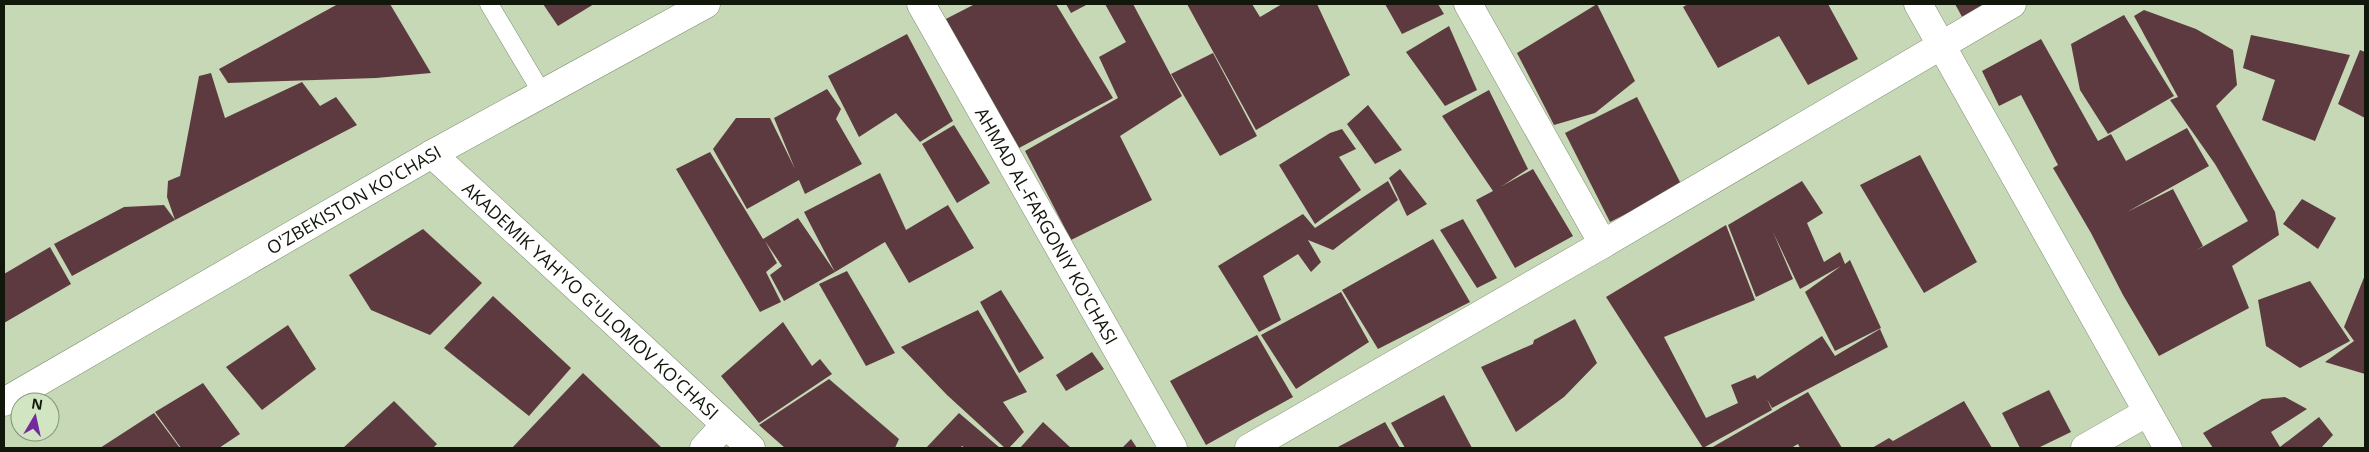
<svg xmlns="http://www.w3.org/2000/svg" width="2369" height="452" font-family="'Open Sans',sans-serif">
	<rect width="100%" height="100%" fill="#c6d8b6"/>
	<!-- building -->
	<g fill="#5d3a3f">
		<path d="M338 4H390L431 73 376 78 228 83 219 69Z"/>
		<path d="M543 4H594L558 26Z"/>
		<path d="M975 4H1056L1113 98 1019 148 942 21Z"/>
		<path d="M1066 4H1088L1071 13Z"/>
		<path d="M1105 4H1133L1182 96 1120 136 1152 200 1071 240 1025 151 1118 98 1099 57 1126 42Z"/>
		<path d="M1187 4H1252L1260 17 1282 4H1317L1350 75 1256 130Z"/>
		<path d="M1385 4H1438L1444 14 1402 34Z"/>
		<path d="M1597 4 1635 81 1595 113 1554 125 1517 53Z"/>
		<path d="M1688 4H1828L1858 59 1808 85 1779 36 1718 68 1683 7Z"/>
		<path d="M1955 4H2004L1966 24Z"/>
		<path d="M2144 10 2196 29 2233 50 2237 85 2216 106 2275 212 2279 235 2232 266 2249 308 2159 356 2123 295 2091 233 2053 168 2058 165 2021 95 1999 106 1982 71 2041 39 2098 141 2111 134 2126 161 2187 128 2209 166 2127 212 2173 189 2203 246 2197 250 2248 221 2215 164 2170 100 2178 97 2134 16Z"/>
		<path d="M2124 15 2174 96 2108 134 2080 90 2071 44Z"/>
		<path d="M1449 26 1477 90 1445 106 1406 52Z"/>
		<path d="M907 34 953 121 920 142 896 113 859 137 828 76Z"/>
		<path d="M2251 35 2350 55 2315 141 2262 120 2275 80 2243 68Z"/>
		<path d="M2360 50 2365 52V118L2338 104Z"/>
		<path d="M1213 53 1257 136 1220 156 1171 74Z"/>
		<path d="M211 73 225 118 302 82 320 106 336 97 357 125 175 220 167 197 168 181 180 176 199 76Z"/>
		<path d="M827 89 841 109 836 119 862 164 805 194 799 180 747 209 713 149 736 118H770L795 169 774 118Z"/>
		<path d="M1489 90 1528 169 1502 186 1533 169 1573 236 1515 268 1476 200 1493 191 1442 116Z"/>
		<path d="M1637 97 1682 186 1610 222 1565 133Z"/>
		<path d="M1368 105 1402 150 1375 164 1347 124Z"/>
		<path d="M954 125 990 183 957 203 922 144Z"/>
		<path d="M1342 129 1356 149 1339 157 1361 190 1315 224 1279 165 1330 133Z"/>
		<path d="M710 152 763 239 798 218 835 272 804 212 880 173 906 230 948 205 974 248 909 283 885 242 835 272 784 301 770 275 782 266 765 241 777 263 766 272 781 302 760 312 676 169Z"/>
		<path d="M1920 155 1977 262 1924 293 1860 185Z"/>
		<path d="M1400 169 1427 204 1407 216 1389 178Z"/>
		<path d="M1388 181 1398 200 1333 250 1308 240 1321 262 1311 272 1298 254 1263 276 1281 320 1259 332 1218 266 1303 214 1315 228Z"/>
		<path d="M1802 181 1823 213 1807 223 1824 262 1840 252 1845 264 1850 260 1881 328 1835 351 1805 292 1841 266 1800 289 1773 232 1793 279 1756 297 1728 225Z"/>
		<path d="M2302 199 2336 218 2318 249 2283 224Z"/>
		<path d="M164 205 175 220 72 276 54 244 124 207Z"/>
		<path d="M1463 219 1497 278 1477 288 1440 230Z"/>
		<path d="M1726 225 1755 300 1664 337 1706 418 1738 403 1731 385 1755 375 1757 379 1822 336 1835 356 1880 329 1888 347 1772 408 1767 399 1772 410 1703 448 1606 297Z"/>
		<path d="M423 229 482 283 430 335 371 310 349 275Z"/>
		<path d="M1433 239 1470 302 1378 349 1342 290Z"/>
		<path d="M50 247 71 284 4 323V274Z"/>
		<path d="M847 271 895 353 866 366 819 284Z"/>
		<path d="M2365 275V374L2325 362 2354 341 2344 327Z"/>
		<path d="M2310 281 2350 341 2300 368 2266 346 2258 300Z"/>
		<path d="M1001 290 1044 358 1019 373 980 302Z"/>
		<path d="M1341 292 1369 342 1296 389 1261 335Z"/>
		<path d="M493 296 571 368 529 416 444 348Z"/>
		<path d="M978 310 1027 392 1003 402 1024 432 1009 448H1005L947 395 901 347Z"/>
		<path d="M1575 319 1597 363 1564 397 1516 432 1481 367 1533 344 1534 340Z"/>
		<path d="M783 322 812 366 820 359 832 374 759 423 721 376Z"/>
		<path d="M288 325 316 369 262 410 226 367Z"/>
		<path d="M1257 335 1293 397 1206 445 1170 381Z"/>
		<path d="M1092 352 1104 369 1066 391 1056 375Z"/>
		<path d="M583 373 662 448H512Z"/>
		<path d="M829 379 899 439 895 448H785L759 425Z"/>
		<path d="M203 383 240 434 219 448H181L155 412Z"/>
		<path d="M2049 390 2071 432 2038 448H2020L2002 413Z"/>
		<path d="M1808 392 1842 448H1800L1798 444 1791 448H1711Z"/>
		<path d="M1444 395 1472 448H1405L1391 423Z"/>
		<path d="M2285 397 2307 409 2271 432 2280 447 2319 417 2333 435 2321 448H2213L2203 433 2262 399Z"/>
		<path d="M394 401 437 444 433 448H343Z"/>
		<path d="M1964 401 1992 448H1872L1889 438 1893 441Z"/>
		<path d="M154 413 180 448H100Z"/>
		<path d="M959 413 1000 448H965L962 446 960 448H926Z"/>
		<path d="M1043 422 1071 448H1020Z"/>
		<path d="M1385 422 1400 448H1336Z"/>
		<path d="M1131 439 1137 448H1122Z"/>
	</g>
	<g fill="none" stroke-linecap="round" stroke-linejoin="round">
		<defs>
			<path id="service" d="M489 4 542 93"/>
			<g id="minor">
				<path id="s1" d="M921 4 1173 448"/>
				<path d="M1468 4 1603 244"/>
				<path d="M704 448 725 425"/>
				<path d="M1249 448 1603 244 2012 4"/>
				<path d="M2085 448 2146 413"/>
			</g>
			<path id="tertiary" d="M1918 4 2168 448"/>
			<g id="secondary">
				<path id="s2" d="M432 154 751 448"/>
				<path id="s3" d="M4 402 432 154 706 4"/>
			</g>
		</defs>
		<!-- service casing -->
		<use href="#service" stroke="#7f9071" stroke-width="19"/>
		<!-- minor casing -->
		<use href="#minor" stroke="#7f9071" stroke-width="29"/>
		<!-- tertiary casing -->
		<use href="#tertiary" stroke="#7f9071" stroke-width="29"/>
		<!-- secondary casing -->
		<use href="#secondary" stroke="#7f9071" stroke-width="29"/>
		<!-- service -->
		<use href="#service" stroke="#fff" stroke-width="18"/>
		<!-- minor -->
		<use href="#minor" stroke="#fff" stroke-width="28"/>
		<!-- tertiary -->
		<use href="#tertiary" stroke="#fff" stroke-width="28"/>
		<!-- secondary -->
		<use href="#secondary" stroke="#fff" stroke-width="28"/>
	</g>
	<g text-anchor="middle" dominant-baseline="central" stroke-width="5" stroke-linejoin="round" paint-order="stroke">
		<!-- street labels -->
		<g font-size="18" fill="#11170b" stroke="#d2e5c3">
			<text stroke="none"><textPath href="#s3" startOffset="404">O'ZBEKISTON KO'CHASI</textPath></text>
			<text stroke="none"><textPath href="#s1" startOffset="255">AHMAD AL-FARGONIY KO'CHASI</textPath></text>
			<text stroke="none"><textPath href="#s2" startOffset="216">AKADEMIK YAH'YO G'ULOMOV KO'CHASI</textPath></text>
		</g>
	</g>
	<!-- border -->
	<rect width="2369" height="452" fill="none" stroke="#11170b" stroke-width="10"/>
	<!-- north arrow -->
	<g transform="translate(35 417) rotate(9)"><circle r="24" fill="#d2e5c3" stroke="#859379"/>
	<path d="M0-4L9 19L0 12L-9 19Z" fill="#742a9c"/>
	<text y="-8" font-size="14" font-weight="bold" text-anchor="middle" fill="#11170b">N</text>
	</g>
</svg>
